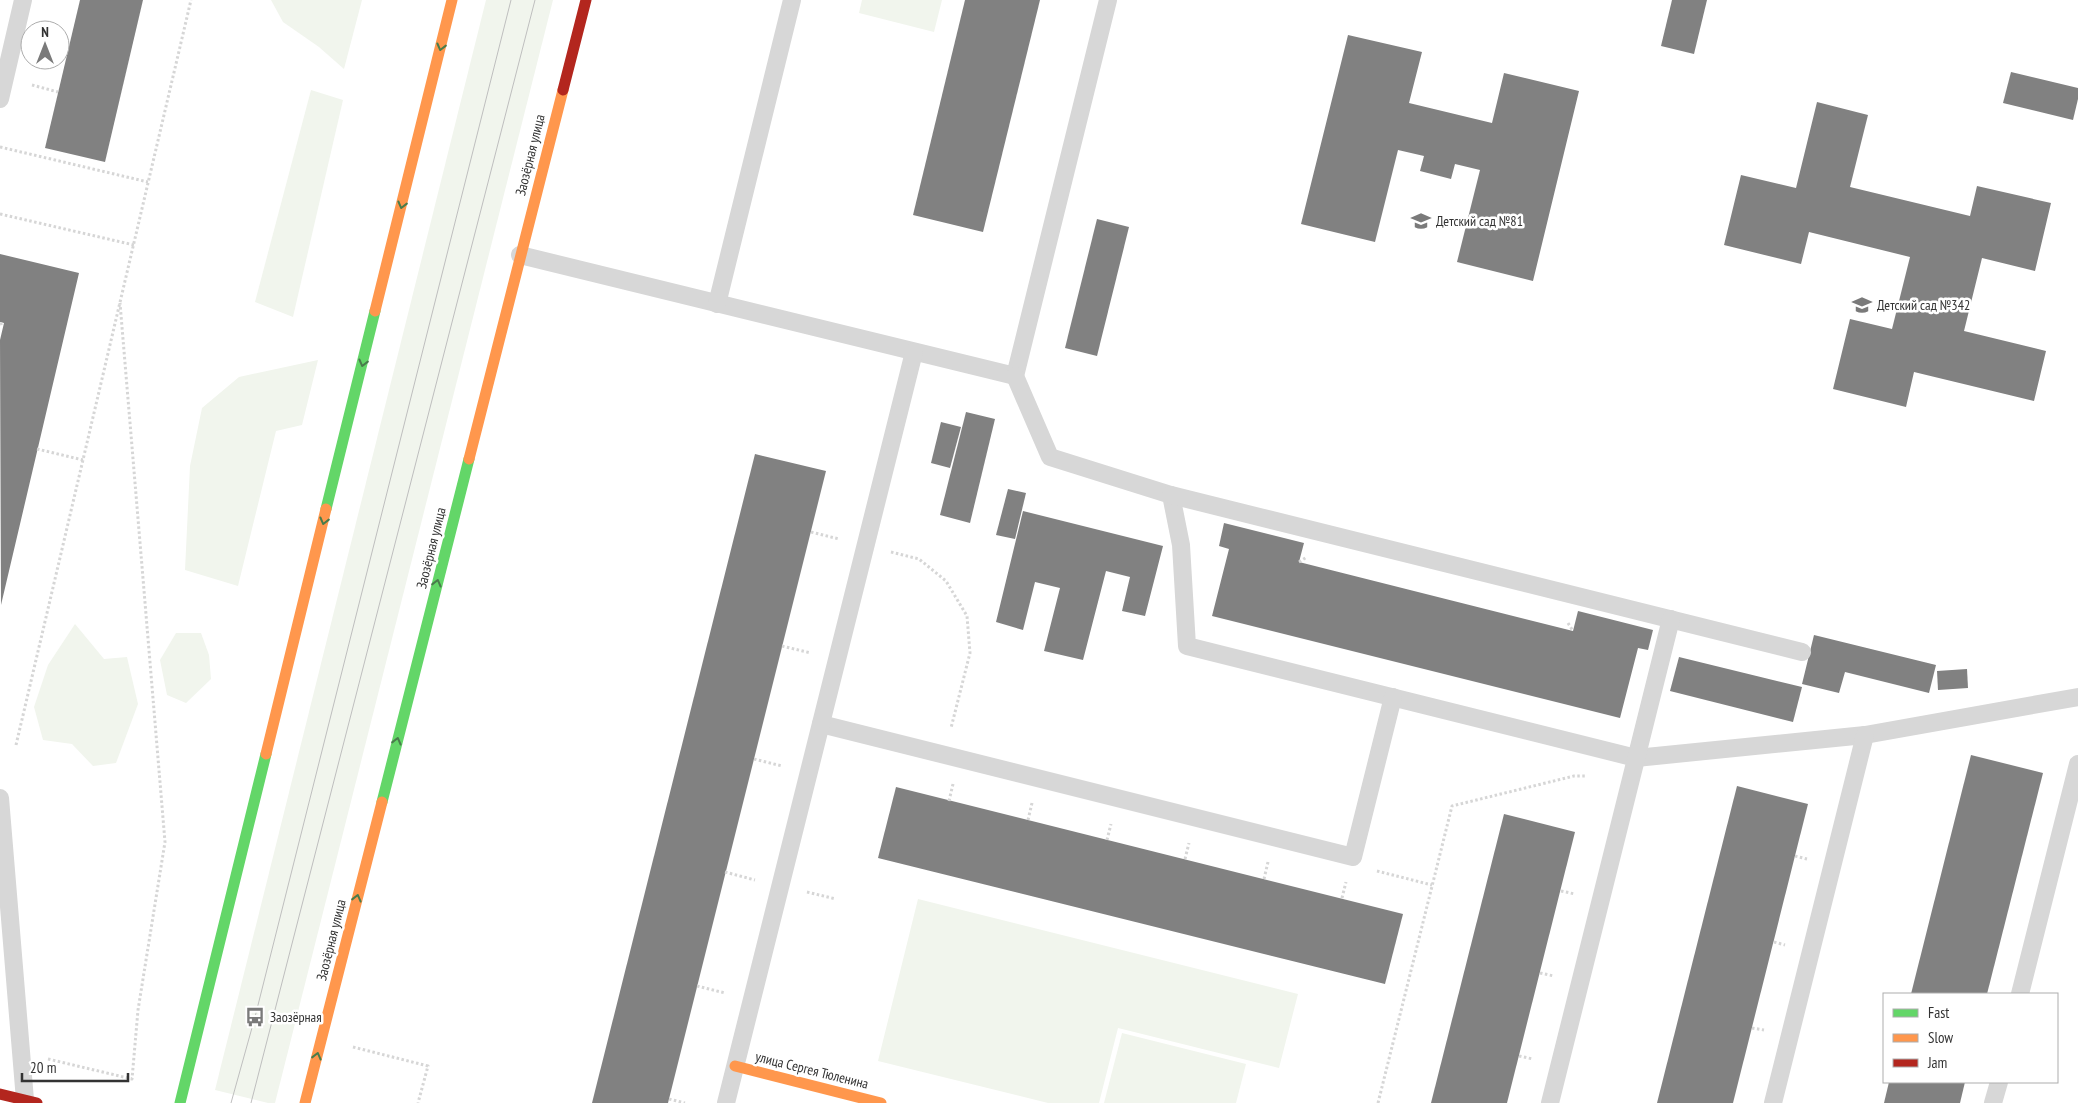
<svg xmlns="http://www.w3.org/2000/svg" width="2078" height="1103" font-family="'PT Sans Narrow',sans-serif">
	<rect width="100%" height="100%" fill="#fff"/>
	<!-- green -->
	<g fill="#f1f5ed">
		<path d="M271 0H362L344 69 319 47 283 22Z"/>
		<path d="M486 0H553L275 1103H268L215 1090Z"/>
		<path d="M862 0H942L934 32 859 13Z"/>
		<path d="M311 90 343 100 293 317 255 302Z"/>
		<path d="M318 360 302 425 276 431 238 586 185 570 190 466 202 408 239 377Z"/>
		<path d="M75 624 104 659 127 657 138 704 116 763 93 766 72 744 43 740 34 707 48 665Z"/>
		<path d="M176 633H201L209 655 211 679 186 703 167 695 160 660Z"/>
		<path d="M918 899 1298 994 1279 1068 1118 1028 1099 1103H1048L878 1061Z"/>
		<path d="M1122 1033 1246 1064 1236 1103H1104Z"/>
	</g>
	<!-- building -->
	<g fill="#818181">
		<path d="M80 0H143L105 162 45 148Z"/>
		<path d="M965 0H1040L983 232 913 215Z"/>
		<path d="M1672 0H1707L1694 54 1661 46Z"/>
		<path d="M1348 35 1422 52 1409 103 1492 123 1504 73 1579 91 1533 281 1457 262 1480 170 1455 164 1451 179 1420 171 1424 156 1398 150 1375 242 1301 224Z"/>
		<path d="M2011 72 2078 88V99L2073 120 2003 103Z"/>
		<path d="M1817 102 1868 115 1850 187 1970 216 1977 186 2051 203 2035 271 1982 258 1964 331 2046 351 2034 401 1914 372 1906 407 1833 389 1850 319 1892 329 1910 257 1809 232 1801 264 1724 245 1741 175 1796 188Z"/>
		<path d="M1097 219 1129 227 1097 356 1065 348Z"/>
		<path d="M0 254 79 273 1 605 0 340 4 323 0 322Z"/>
		<path d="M966 412 995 419 970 523 940 515Z"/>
		<path d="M941 422 961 427 950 468 931 463Z"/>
		<path d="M755 454 826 471 668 1103H592Z"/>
		<path d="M1008 489 1026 493 1015 539 996 535Z"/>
		<path d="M1023 511 1163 546 1145 616 1122 611 1130 577 1106 571 1083 660 1044 651 1060 588 1035 582 1023 630 996 622Z"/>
		<path d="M1224 523 1304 543 1299 562 1573 631 1578 611 1653 630 1648 650 1638 648 1620 718 1212 616 1229 549 1219 546Z"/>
		<path d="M1814 635 1936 665 1929 693 1845 672 1839 693 1802 684Z"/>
		<path d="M1679 657 1802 687 1793 722 1670 691Z"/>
		<path d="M1967 669 1968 688 1938 690 1937 671Z"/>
		<path d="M1971 755 2043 773 1987 994H1911Z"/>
		<path d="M1737 786 1808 804 1733 1103H1657Z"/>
		<path d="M896 787 1403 914 1385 984 878 858Z"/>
		<path d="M1504 814 1575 832 1507 1103H1431Z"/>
		<path d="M1889 1082H1965L1960 1103H1884Z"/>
	</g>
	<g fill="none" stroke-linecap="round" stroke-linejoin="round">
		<!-- path -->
		<g stroke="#d6d6d6" stroke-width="3" stroke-dasharray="2.5 2.5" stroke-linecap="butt">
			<path d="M32 85 58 92"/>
			<path d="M0 147 148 182"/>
			<path d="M0 214 134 245"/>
			<path d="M0 324 4 323"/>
			<path d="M37 449 83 460"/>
			<path d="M811 532 839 539"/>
			<path d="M891 552 919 559 946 581 967 616 970 653 951 728"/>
			<path d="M1299 562 1307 557"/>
			<path d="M1568 623 1573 631"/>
			<path d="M782 646 811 653"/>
			<path d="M16 745 191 0"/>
			<path d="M754 759 782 766"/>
			<path d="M949 801 953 784"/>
			<path d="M1028 820 1032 803"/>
			<path d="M1107 840 1111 824"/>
			<path d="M1795 856 1807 859"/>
			<path d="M1185 859 1189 843"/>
			<path d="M1377 871 1432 885"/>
			<path d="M725 872 755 880"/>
			<path d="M1264 879 1268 862"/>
			<path d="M1561 891 1575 894"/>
			<path d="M807 892 836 899"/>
			<path d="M1342 898 1346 882"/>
			<path d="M1774 942 1785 945"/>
			<path d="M1540 973 1554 976"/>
			<path d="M697 986 725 993"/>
			<path d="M1752 1028 1764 1030"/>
			<path d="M353 1047 428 1066 418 1103"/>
			<path d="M1519 1056 1533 1059"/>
			<path d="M48 1059 132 1079 138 1010 165 842 120 303"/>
			<path d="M669 1099 685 1103"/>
			<path d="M1378 1103 1452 806 1574 776H1586"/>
		</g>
		<!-- lane -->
		<g stroke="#d7d7d7" stroke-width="18">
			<path d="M0 99 23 0"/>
			<path d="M520 255 1015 376 1108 0"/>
			<path d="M717 304 792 0"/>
			<path d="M1015 376 1050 457 1171 495 1181 545 1187 646 1636 758 1865 735 2078 697"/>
			<path d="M1171 495 1802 652"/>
			<path d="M821 724 1353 857 1393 697"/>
			<path d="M0 798 25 1100"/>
			<path d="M2020 994 2078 764"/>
			<path d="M726 1103 914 352"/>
			<path d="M1550 1103 1671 619"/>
			<path d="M1773 1103 1865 735"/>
			<path d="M1993 1103 1999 1082"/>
		</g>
		<!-- fast -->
		<g stroke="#63d668" stroke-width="11">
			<path d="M326 509 375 311"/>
			<path d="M382 802 469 459"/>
			<path d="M180 1103 266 754"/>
		</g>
		<!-- slow -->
		<g stroke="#ff974d" stroke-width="11">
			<path d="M375 311 452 0"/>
			<path d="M469 459 563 90"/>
			<path d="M266 754 326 509"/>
			<path d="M735 1066 881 1103"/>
			<path d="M305 1103 382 802"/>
		</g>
		<!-- jam -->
		<g stroke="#b3261e" stroke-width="11">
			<path d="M563 90 586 0"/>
			<path d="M0 1094 37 1103"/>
		</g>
		<!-- tram -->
		<g stroke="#bebebe" stroke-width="1">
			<path d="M231 1103 255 1017 511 0"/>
			<path d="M251 1103 535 0"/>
		</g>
	</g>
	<!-- one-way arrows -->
	<defs><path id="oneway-chevron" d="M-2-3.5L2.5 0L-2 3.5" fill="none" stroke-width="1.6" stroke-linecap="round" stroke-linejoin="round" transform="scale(1.25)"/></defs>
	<g stroke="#497c4b">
		<use href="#oneway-chevron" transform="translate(441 47) rotate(104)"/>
		<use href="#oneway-chevron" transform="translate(402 205) rotate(104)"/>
		<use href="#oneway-chevron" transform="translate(363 363) rotate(104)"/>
		<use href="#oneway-chevron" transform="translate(324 521) rotate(104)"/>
		<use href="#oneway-chevron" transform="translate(437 583) rotate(-76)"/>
		<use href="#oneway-chevron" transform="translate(397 741) rotate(-76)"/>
		<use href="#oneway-chevron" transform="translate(357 898) rotate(-76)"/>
		<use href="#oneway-chevron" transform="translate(317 1056) rotate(-76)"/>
	</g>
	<!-- icons -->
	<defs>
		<symbol id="school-bare" viewBox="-9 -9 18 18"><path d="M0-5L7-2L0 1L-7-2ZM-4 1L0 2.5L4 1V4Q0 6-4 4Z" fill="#7a7a7a" stroke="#fff" stroke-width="2.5" paint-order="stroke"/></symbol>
		<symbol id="bus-bare" viewBox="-9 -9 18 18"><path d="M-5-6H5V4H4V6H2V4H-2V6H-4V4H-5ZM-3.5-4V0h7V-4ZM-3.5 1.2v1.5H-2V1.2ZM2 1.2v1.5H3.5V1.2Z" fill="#7a7a7a" stroke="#fff" stroke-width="2.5" paint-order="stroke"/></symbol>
	</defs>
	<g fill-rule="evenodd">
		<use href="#school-bare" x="1407" y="207" width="28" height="28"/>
		<use href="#school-bare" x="1848" y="291" width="28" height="28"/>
		<use href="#bus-bare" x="241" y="1003" width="28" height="28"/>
	</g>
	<g text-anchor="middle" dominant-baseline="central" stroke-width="5" stroke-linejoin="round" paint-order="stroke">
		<!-- street labels -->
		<g font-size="14" fill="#333" stroke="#fff">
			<text transform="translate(530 155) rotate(-76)">Заозёрная улица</text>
			<text transform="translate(431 548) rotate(-76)">Заозёрная улица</text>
			<text transform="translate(331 940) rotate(-76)">Заозёрная улица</text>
			<text transform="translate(812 1070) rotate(14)">улица Сергея Тюленина</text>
		</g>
		<!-- poi labels -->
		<g font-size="14" fill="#333" stroke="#fff" text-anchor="start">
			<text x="1436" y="221">Детский сад №81</text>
			<text x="1877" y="305">Детский сад №342</text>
			<text x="270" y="1017">Заозёрная</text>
		</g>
	</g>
	<!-- legend -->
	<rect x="1883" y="993" width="175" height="90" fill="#ffffff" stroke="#adadad"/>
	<rect x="1893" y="1009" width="25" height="8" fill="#63d668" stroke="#adadad"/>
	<text x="1928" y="1018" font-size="15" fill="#333333">Fast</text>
	<rect x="1893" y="1034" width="25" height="8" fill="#ff974d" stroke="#adadad"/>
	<text x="1928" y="1043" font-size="15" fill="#333333">Slow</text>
	<rect x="1893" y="1059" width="25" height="8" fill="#b3261e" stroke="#adadad"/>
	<text x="1928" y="1068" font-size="15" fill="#333333">Jam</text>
	<!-- north arrow -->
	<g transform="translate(45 45)"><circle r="24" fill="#ffffff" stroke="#adadad"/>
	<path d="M0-4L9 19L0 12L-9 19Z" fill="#7a7a7a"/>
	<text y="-8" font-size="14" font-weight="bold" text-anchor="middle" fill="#333333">N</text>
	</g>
	<!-- scale -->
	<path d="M22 1073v8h106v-8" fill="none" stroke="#333333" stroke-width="2.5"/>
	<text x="30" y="1073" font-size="15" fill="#333333" stroke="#ffffff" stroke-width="4" paint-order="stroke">20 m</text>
</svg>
